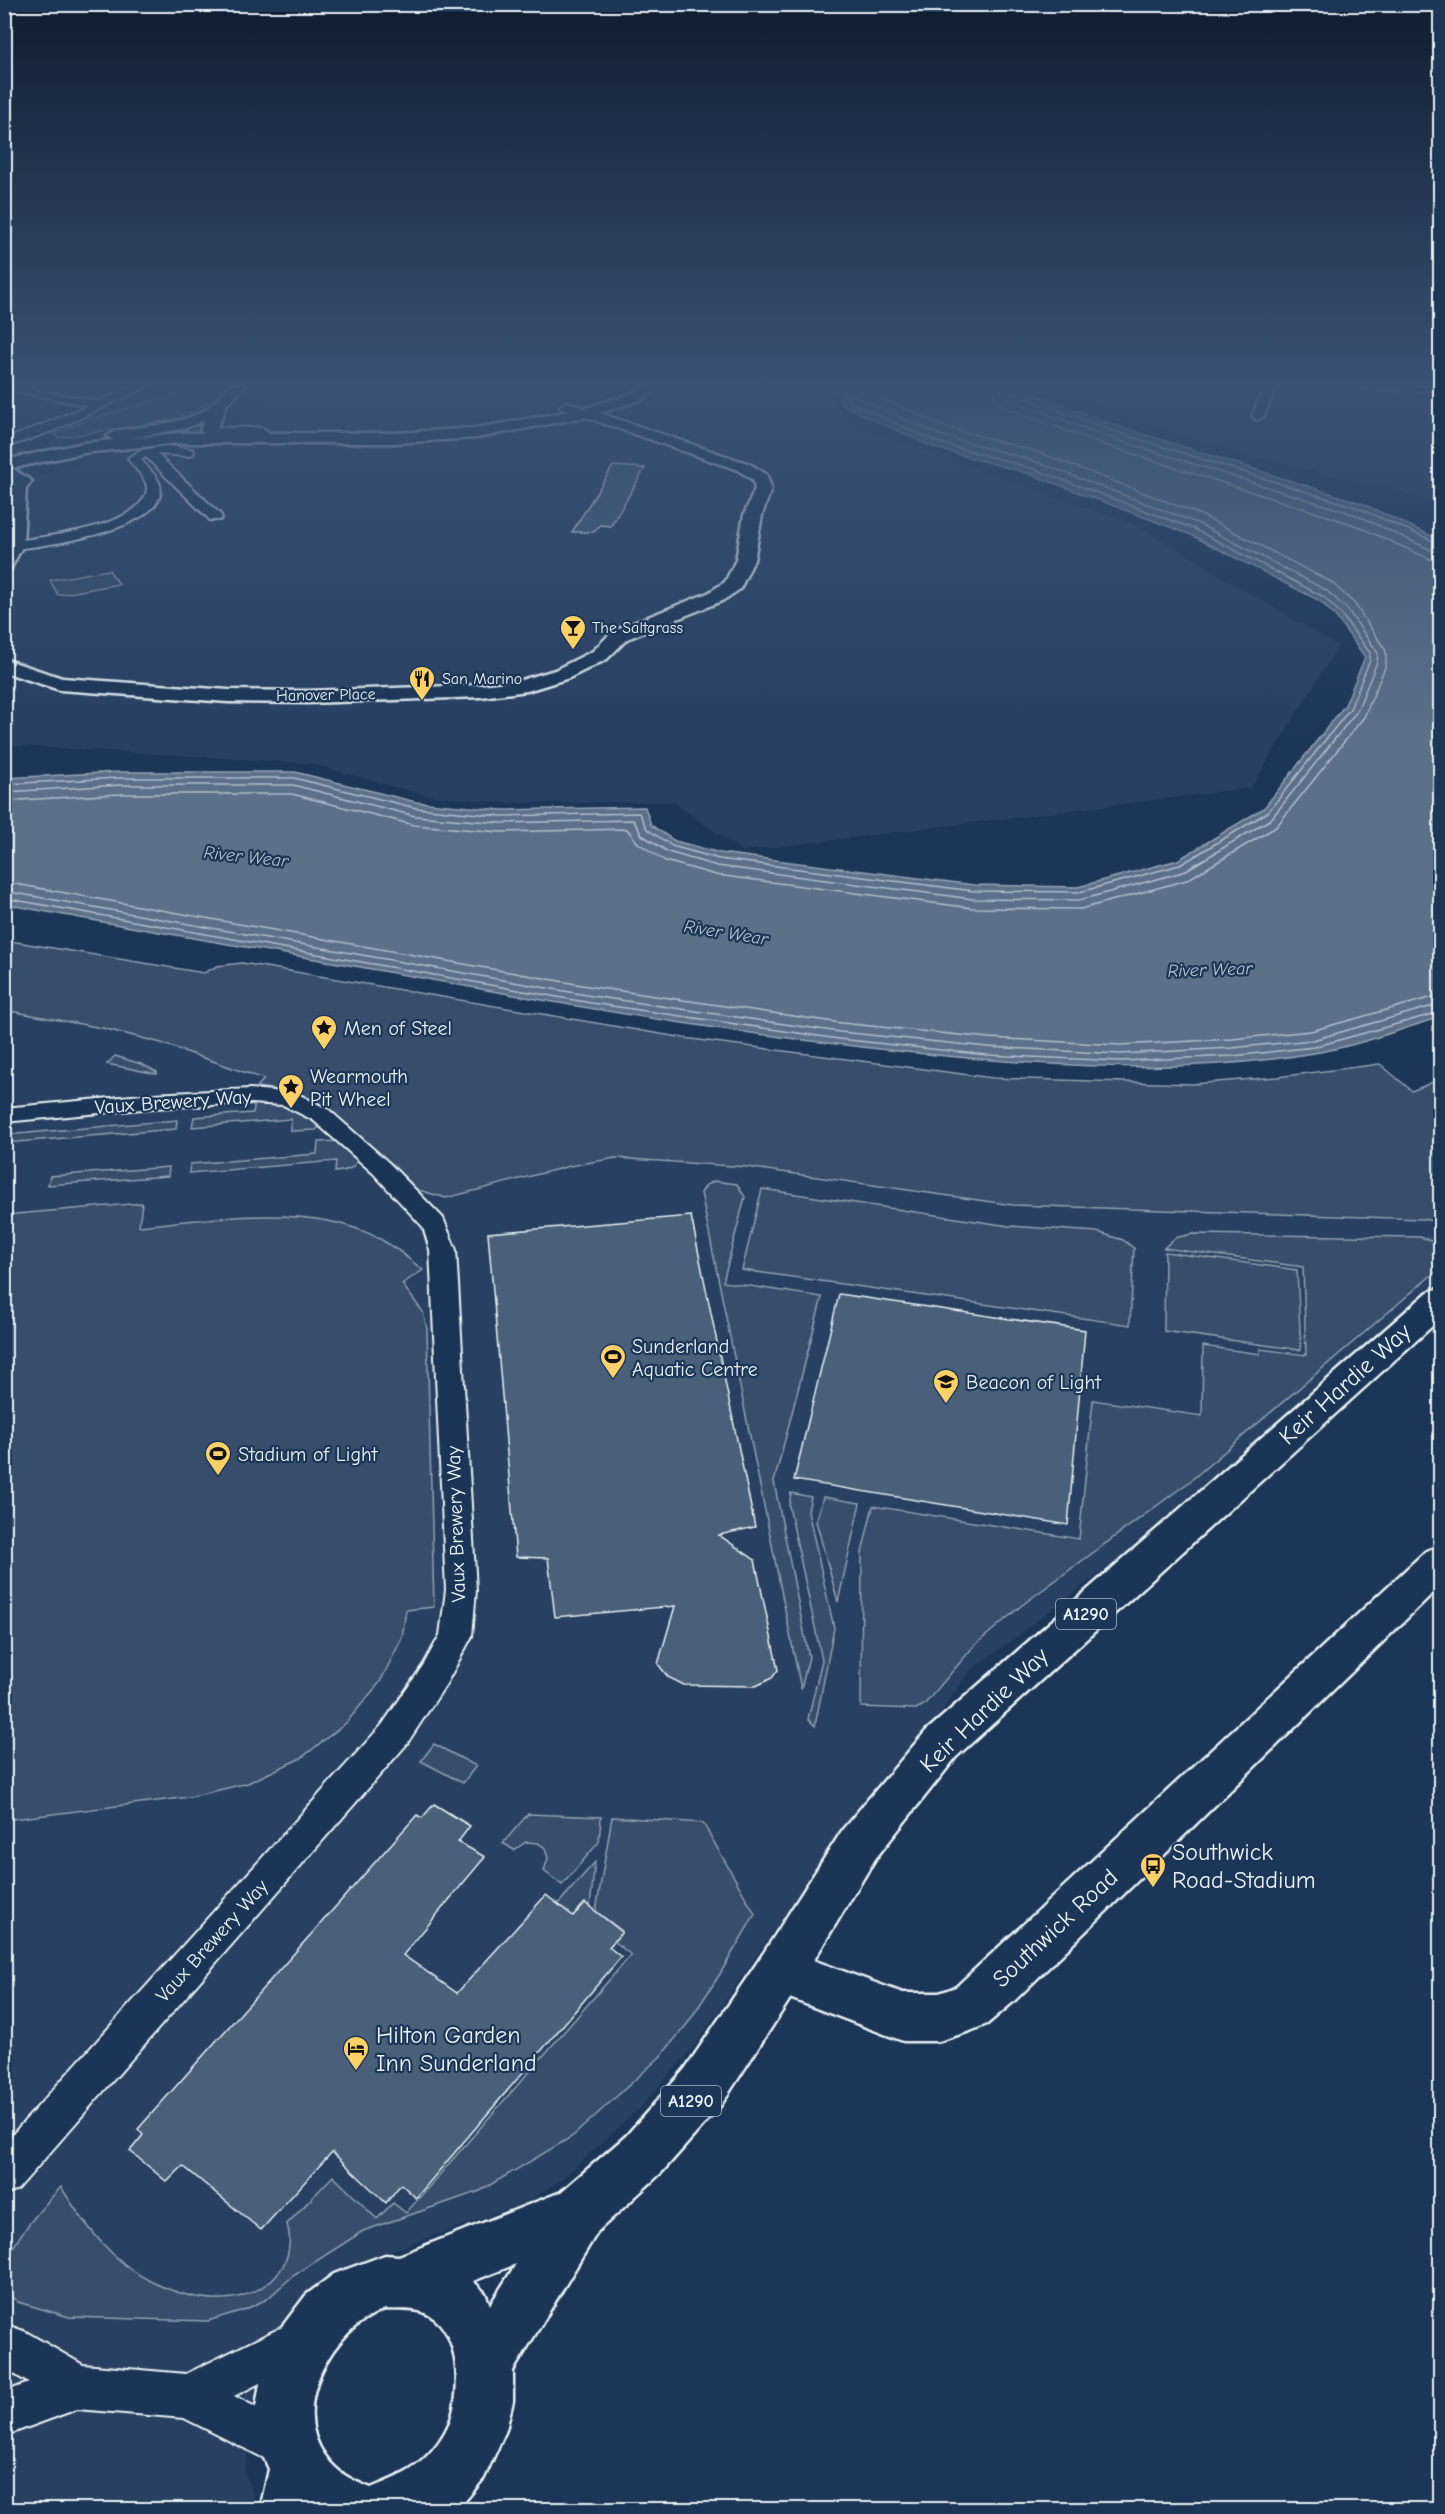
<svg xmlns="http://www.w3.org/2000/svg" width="1445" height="2514" font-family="'Comic Neue',sans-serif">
	<rect width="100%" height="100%" fill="#1d3557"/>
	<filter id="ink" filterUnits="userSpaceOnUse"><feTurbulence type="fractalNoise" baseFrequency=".0167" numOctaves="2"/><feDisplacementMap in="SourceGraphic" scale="12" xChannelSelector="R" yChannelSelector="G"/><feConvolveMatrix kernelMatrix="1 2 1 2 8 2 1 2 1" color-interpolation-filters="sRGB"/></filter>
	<g filter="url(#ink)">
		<!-- built -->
		<g fill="#2a4162">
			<path d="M284 385H826L845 423 1139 526 1338 646 1251 788 742 851 673 802 505 803 424 795 308 763 5 745V569L29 481 94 457 153 446 235 444Z"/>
			<path d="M1058 385H1440V507L1395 489 1239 454 1082 400Z"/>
			<path d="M4 1010 102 1028 158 1042 264 1080 258 1087 297 1093 320 1104 446 1198 570 1166 615 1158 748 1167 1013 1205 1422 1219 1440 1222V1287L1202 1496 969 1672 930 1728 794 1901 696 2044 638 2110 562 2179 525 2203 380 2255 341 2274 274 2335 244 2471 258 2509H5Z"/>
		</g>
		<!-- green -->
		<g fill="#374d6c" stroke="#909fb2" stroke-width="1.5">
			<path d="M209 385H231L199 408 179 417 148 424 58 438 55 434 87 420Z"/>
			<path d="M109 570 119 584 58 595 50 580Z"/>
			<path d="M4 940 204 973 217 966 242 963 684 1038 993 1078 1192 1084 1277 1077 1380 1064 1412 1091 1440 1079V1222L1422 1219 1013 1205 747 1167 615 1158 570 1166 446 1198 415 1189 343 1121 320 1104 297 1093 257 1087 264 1079 158 1042 102 1028 5 1010Z"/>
			<path d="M115 1056 141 1064 157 1072V1074L107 1064Z"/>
			<path d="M255 1101H278L322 1124 316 1130 291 1131V1119L192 1127 194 1117 253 1113Z"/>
			<path d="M177 1120 176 1129 5 1143V1135Z"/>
			<path d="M339 1141 357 1156C358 1169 345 1171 335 1172L336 1161 189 1173 190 1164 317 1154 318 1142Z"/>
			<path d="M169 1167 168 1176 48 1185 50 1176Z"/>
			<path d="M714 1181 737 1184 745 1197 723 1282 822 1297 774 1482 809 1657 801 1689 701 1193 706 1185Z"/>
			<path d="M762 1189 1009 1226 1097 1232 1123 1240 1134 1248 1130 1325 742 1270Z"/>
			<path d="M142 1203 139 1226C215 1219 322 1200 390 1245 402 1252 412 1262 423 1270L402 1284 423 1312 427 1329 434 1607 406 1610 402 1638 380 1682 346 1723 301 1758 248 1783 189 1797 5 1820V1215Z"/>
			<path d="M1192 1234 1420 1237 1440 1243V1268L1189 1482 1022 1605 974 1646 924 1705 916 1709 861 1707 862 1553 873 1506 1079 1539 1093 1400 1202 1416 1203 1346 1260 1354V1349L1306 1355 1303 1267 1164 1248 1175 1238Z"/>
			<path d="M1165 1252 1297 1270 1301 1350 1164 1331Z"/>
			<path d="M791 1493 811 1497 808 1511 834 1628 815 1726 808 1719 822 1660 789 1506Z"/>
			<path d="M823 1497 860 1503 838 1602 816 1521Z"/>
			<path d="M434 1744 476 1766 463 1783 421 1761Z"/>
			<path d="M528 1814 601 1817 599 1842 562 1885 544 1871 548 1858 545 1848 538 1843 526 1842 514 1850 503 1843Z"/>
			<path d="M612 1817 703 1823 755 1914 720 1974 688 2023 660 2057 573 2136 480 2191 363 2231 293 2276 267 2299 246 2309 208 2321 69 2317 18 2302 5 2291C5 2284 3 2275 5 2268 9 2244 44 2205 61 2187 84 2224 112 2262 152 2282 194 2302 246 2311 279 2272 289 2259 292 2240 287 2224L333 2176 377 2219 393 2203 406 2213 631 1955 614 1941 622 1931 596 1911Z"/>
			<path d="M595 1862 590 1906 585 1903 573 1916 558 1904Z"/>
		</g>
		<!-- water -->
		<path fill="#5d7089" stroke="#95a4b5" stroke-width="1.5" d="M831 385H1011L1115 425 1361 503 1440 540V1017C1399 1030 1357 1046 1314 1053 1181 1076 1040 1066 906 1052 751 1036 597 1011 443 982 297 955 151 932 5 904V778L119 772H295L416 802 502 810 645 807 651 825 675 841 720 853 974 885 1078 887 1178 860 1264 808 1345 705 1365 657 1336 617 1320 601 1191 535 1030 474 935 448 887 426 844 406Z"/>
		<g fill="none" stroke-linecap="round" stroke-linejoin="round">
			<!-- shore -->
			<g stroke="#b0bdcc" stroke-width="1.5">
				<path d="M992 385 996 400 1008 409 1108 446 1352 524 1430 559 1440 561"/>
				<path d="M1001 385 1003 395 1011 400 1111 438 1356 515 1433 551 1440 552"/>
				<path d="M1008 385 1013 393 1113 431 1358 508 1440 544"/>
				<path d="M4 784 119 778H294L416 808 501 816 639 813 647 829 672 846 719 859 974 891 1080 892 1180 865 1268 812 1350 709 1370 660V653L1341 614 1324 597 1194 529 1031 468 937 442 849 402 838 385"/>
				<path d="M4 792 120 785H293L415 816 501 823 633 820 642 835 668 852 717 866 973 899 1080 900 1183 872 1271 819 1357 711 1377 662 1378 653 1347 609 1326 590 1197 523 1034 461 940 435 854 396 847 385"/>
				<path d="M4 801 120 794H292L414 825 501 832 627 829 638 843 665 861 716 875 972 908 1081 909 1187 880 1276 827 1364 717 1386 665V651L1354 603 1331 582 1199 514 1037 452 943 426 861 389 857 385"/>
				<path d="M4 882 593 987 841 1023 989 1038 1120 1045 1232 1039 1311 1031 1440 995"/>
				<path d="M4 891 592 996 840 1032 988 1047 1120 1054 1232 1048 1313 1040 1440 1004"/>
				<path d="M4 898 591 1003 839 1039 987 1055 1120 1061 1233 1056 1314 1047 1440 1012"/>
			</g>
		</g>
		<!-- building -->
		<g fill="#495e7a" stroke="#e8f1f8" stroke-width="1.5">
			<path d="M613 466 645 468 611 526 600 525 594 532H572Z"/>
			<path d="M691 1216 755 1527 719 1535 755 1560 778 1670 772 1678 756 1686 684 1685 668 1677 658 1664 675 1606 555 1617 548 1558 516 1557 488 1233Z"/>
			<path d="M839 1294 1085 1330 1068 1525 794 1480Z"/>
			<path d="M434 1804 470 1826 458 1842 485 1857 403 1955 457 1993 546 1895 573 1916 585 1903 622 1932 609 1947 621 1957 416 2198 401 2184 386 2203 332 2152 261 2230 183 2166 167 2182 130 2151 143 2135 138 2129 417 1815 422 1818Z"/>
		</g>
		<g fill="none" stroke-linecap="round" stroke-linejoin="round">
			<defs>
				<g id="street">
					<path d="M4 385 99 401 136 385H151L55 430 4 448V440L88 406 4 389Z"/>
					<path d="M1265 385H1277L1264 416 1258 420 1254 418 1252 416Z"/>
					<path d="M1345 385 1440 386V392L1351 388Z"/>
					<path d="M167 446 192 449 194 452 192 455 188 456 157 454 220 514 222 517 220 520H210L146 457 141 459C146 468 157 474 160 485 170 530 43 546 14 549L7 545 14 541C44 537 143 527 147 489 148 478 133 468 128 458L142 450Z"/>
					<path d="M250 1089 296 1093 329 1110 389 1163 443 1218 456 1250 476 1590 472 1636 446 1684 406 1745 18 2189 4 2195V2144L382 1725 424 1664 440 1635 446 1590 430 1250 423 1227 373 1173 313 1120 283 1105 250 1103 153 1108 4 1122V1108L153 1094Z"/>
					<path d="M301 2318 316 2325 323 2340 316 2355 234 2396 302 2431 308 2447 302 2463 286 2469 184 2418 77 2409 4 2436V2392L29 2383 4 2368V2324L26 2332 83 2365 186 2374Z"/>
				</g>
				<g id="secondary">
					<path d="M231 385H246L227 404 217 428H261L266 430 269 433 266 436C252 440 210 441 200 430L204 421 186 428 115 441 107 436 115 431C144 426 183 425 208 408 211 406 225 390 231 385Z"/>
					<path d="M567 402 750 464 767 475 771 489 762 515 754 560 740 589 722 601 627 639 607 659 569 678 527 691 481 697 307 703 228 702 60 690 4 672V659L62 678 228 690 307 691 481 685 518 681 555 670 593 651 613 631 708 593 725 582 736 560 744 515 755 489 753 480 738 470 562 409 560 406Z"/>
					<path d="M4 463 32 481 26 488 23 545 10 570 4 571 10 486 13 481 4 476Z"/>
					<path d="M1440 1546V1586L1013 2002 987 2024 970 2031 939 2041H903L763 1988 756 1971 763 1954 780 1948 903 1993H939L956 1987 1426 1551Z"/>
				</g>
				<path id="primary" d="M1440 1288V1319L956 1757 875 1859 797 1988 721 2105 662 2172 598 2231 513 2371V2401L506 2430 484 2478 465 2501 454 2510H260L269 2469 259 2447 255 2413 261 2377 284 2324 306 2295 334 2274 385 2255 399 2256 561 2192 626 2136 685 2069 763 1954 843 1829 926 1731 1428 1292ZM516 2264 490 2305 485 2293 473 2281ZM385 2309C396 2310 411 2308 422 2312 461 2324 462 2392 450 2422 444 2436 434 2450 423 2460 408 2474 390 2480 371 2488 353 2481 337 2473 326 2457 288 2407 332 2328 385 2309Z"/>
				<path id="highway" d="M647 385H664L640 400 591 416 476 438 395 443H179L84 453 4 470V460L84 443 179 433H395L476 428 583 409 630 394Z"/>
			</defs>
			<!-- street casing -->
			<use href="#street" stroke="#e8f1f8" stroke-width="4"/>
			<!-- secondary casing -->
			<use href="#secondary" stroke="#e8f1f8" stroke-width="5"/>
			<!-- primary casing -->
			<use href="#primary" stroke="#e8f1f8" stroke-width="5"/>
			<!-- highway casing -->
			<use href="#highway" stroke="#e8f1f8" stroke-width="5"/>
			<!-- street -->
			<use href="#street" fill="#1d3557" fill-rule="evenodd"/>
			<!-- secondary -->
			<use href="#secondary" fill="#1d3557" fill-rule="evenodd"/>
			<!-- primary -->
			<use href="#primary" fill="#1d3557" fill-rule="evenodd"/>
			<!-- highway -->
			<use href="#highway" fill="#1d3557" fill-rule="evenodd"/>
		</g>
	</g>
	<!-- sky -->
	<linearGradient id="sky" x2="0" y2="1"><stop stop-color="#101d30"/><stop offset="0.52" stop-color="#3a5174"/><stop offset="1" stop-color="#3a5174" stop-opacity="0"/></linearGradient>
	<rect width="1445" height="737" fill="url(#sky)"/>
	<!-- icons -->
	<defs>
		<symbol id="bar-pin" viewBox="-11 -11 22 30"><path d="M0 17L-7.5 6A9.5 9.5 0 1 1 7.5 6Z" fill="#ffd166" stroke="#1d3557"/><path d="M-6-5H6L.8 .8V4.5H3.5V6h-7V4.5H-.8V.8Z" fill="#111"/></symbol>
		<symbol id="restaurant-pin" viewBox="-11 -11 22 30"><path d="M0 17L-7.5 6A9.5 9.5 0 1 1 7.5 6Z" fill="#ffd166" stroke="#1d3557"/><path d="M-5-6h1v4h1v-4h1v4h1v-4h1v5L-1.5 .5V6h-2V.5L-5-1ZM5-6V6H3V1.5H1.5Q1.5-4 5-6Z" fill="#111"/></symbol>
		<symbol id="sight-pin" viewBox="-11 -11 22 30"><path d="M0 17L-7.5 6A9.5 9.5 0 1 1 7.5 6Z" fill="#ffd166" stroke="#1d3557"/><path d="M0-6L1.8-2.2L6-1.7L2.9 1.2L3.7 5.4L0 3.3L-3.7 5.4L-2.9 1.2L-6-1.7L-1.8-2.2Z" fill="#111"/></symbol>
		<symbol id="stadium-pin" viewBox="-11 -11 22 30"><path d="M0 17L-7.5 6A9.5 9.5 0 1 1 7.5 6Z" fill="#ffd166" stroke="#1d3557"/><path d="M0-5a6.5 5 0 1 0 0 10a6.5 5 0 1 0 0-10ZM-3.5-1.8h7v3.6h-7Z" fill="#111"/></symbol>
		<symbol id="school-pin" viewBox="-11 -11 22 30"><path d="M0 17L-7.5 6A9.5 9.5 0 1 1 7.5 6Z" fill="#ffd166" stroke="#1d3557"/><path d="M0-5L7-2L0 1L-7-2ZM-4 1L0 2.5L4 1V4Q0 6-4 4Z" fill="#111"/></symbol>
		<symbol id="bus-pin" viewBox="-11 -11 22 30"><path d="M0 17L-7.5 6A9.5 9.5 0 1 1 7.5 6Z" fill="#ffd166" stroke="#1d3557"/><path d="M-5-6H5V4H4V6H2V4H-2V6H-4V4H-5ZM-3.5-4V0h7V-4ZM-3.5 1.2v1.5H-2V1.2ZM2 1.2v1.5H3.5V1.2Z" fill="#111"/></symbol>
		<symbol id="hotel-pin" viewBox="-11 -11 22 30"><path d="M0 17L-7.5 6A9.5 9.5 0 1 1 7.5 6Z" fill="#ffd166" stroke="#1d3557"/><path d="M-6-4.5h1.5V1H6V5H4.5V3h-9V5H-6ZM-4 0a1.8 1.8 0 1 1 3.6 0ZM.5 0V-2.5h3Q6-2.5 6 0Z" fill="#111"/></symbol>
	</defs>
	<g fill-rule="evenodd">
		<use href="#bar-pin" x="558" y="613" width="30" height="40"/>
		<use href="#restaurant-pin" x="407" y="664" width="30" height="40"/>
		<use href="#sight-pin" x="309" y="1013" width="30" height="40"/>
		<use href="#sight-pin" x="276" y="1072" width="30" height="40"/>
		<use href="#stadium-pin" x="598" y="1342" width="30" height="40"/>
		<use href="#school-pin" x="931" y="1367" width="30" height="40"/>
		<use href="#stadium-pin" x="203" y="1439" width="30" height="40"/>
		<use href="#bus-pin" x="1138" y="1851" width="30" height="40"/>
		<use href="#hotel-pin" x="341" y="2034" width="30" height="40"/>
	</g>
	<g text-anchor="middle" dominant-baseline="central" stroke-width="4.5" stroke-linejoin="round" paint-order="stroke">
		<!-- far-poi labels -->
		<g font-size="16" fill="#e8f1f8" stroke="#1d3557" text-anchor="start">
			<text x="592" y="628">The Saltgrass</text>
			<text x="442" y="679">San Marino</text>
		</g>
		<!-- far-street labels -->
		<g font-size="16" fill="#e8f1f8" stroke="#1d3557">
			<text transform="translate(326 695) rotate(-1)">Hanover Place</text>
		</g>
		<!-- far-water labels -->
		<g font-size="18" font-style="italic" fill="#b7c4d1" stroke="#1d3557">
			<text transform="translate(246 857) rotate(6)">River Wear</text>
			<text transform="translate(726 933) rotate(9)">River Wear</text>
			<text transform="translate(1210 970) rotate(-2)">River Wear</text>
		</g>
		<!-- shield labels -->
		<g fill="#1d3557" stroke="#abb9c8" stroke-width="1.5">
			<rect x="1056" y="1599" width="60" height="30" rx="4.5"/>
			<rect x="661" y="2086" width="60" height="30" rx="4.5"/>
		</g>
		<g font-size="18" font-weight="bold" fill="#e8f1f8">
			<text x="1086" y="1614">A1290</text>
			<text x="691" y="2101">A1290</text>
		</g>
		<!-- poi labels -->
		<g font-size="20" fill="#e8f1f8" stroke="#1d3557" text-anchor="start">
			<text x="344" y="1028">Men of Steel</text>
			<text x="310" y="1076">Wearmouth<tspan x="310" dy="23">Pit Wheel</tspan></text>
			<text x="632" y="1346">Sunderland<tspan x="632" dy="23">Aquatic Centre</tspan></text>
			<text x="966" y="1382">Beacon of Light</text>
			<text x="238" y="1454">Stadium of Light</text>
		</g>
		<!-- street labels -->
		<g font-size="20" fill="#e8f1f8" stroke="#1d3557">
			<text transform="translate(173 1102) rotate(-4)">Vaux Brewery Way</text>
			<text transform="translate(456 1524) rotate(-92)">Vaux Brewery Way</text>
			<text transform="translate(212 1941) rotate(-48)">Vaux Brewery Way</text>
		</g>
		<!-- near-street labels -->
		<g font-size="24" fill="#e8f1f8" stroke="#1d3557">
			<text transform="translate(1345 1384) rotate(-42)">Keir Hardie Way</text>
			<text transform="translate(984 1710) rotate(-44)">Keir Hardie Way</text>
			<text transform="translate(1055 1928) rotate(-43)">Southwick Road</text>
		</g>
		<!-- near-poi labels -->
		<g font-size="24" fill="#e8f1f8" stroke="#1d3557" text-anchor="start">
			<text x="1172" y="1852">Southwick<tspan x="1172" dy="28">Road-Stadium</tspan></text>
			<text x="376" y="2035">Hilton Garden<tspan x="376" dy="28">Inn Sunderland</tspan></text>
		</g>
	</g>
	<!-- margin -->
	<rect width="1445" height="2514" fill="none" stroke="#1d3557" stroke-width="24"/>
	<rect x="12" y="12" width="1421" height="2490" fill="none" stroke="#e8f1f8" stroke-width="2" filter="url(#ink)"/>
</svg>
